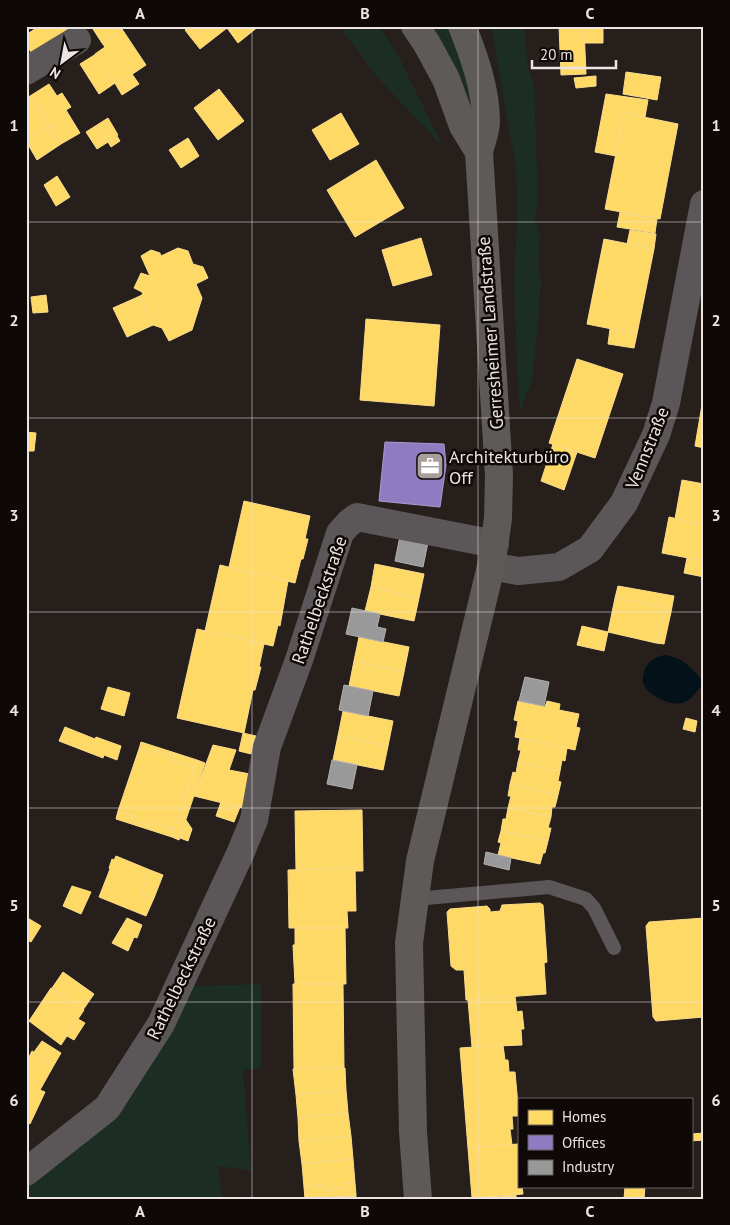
<svg xmlns="http://www.w3.org/2000/svg" width="730" height="1225" font-family="'PT Sans',sans-serif">
	<rect width="100%" height="100%" fill="#261f1c"/>
	<!-- green -->
	<g fill="#1c2d23">
		<path d="M339 26H379L401 61 443 147 378 78Z"/>
		<path d="M424 26H455L476 109 466 113Z"/>
		<path d="M491 26H524L528 68 534 82 538 201 535 220 540 236 538 266 541 283 533 378 520 412 517 367 514 278 517 222 516 168Z"/>
		<path d="M262 984 261 1069 243 1070 251 1171 218 1166 222 1199H26V1175L109 1109 182 986Z"/>
	</g>
	<!-- water -->
	<path fill="#031218" d="M665 655C685 659 691 667 704 683 699 689 691 700 685 702 672 708 646 695 643 682 642 677 644 671 646 667 651 659 656 657 665 655Z"/>
	<!-- homes -->
	<g fill="#ffd966" stroke="#fadc8b">
		<path d="M39 26H71L73 29 33 55 26 45V35Z"/>
		<path d="M91 26H120L122 29 102 43Z"/>
		<path d="M189 26H208L192 39 185 30Z"/>
		<path d="M208 26H259L238 43 227 28 200 49 192 39Z"/>
		<path d="M559 26H590V28H584L586 74 561 75Z"/>
		<path d="M603 27V43H584V28Z"/>
		<path d="M122 29 146 65 116 85 95 54 105 47 102 43Z"/>
		<path d="M96 54 115 83 99 94 80 64Z"/>
		<path d="M626 72 661 77 657 100 623 94Z"/>
		<path d="M132 74 139 84 122 95 116 85Z"/>
		<path d="M596 76V86L576 88 574 78Z"/>
		<path d="M49 84 57 96 62 93 71 107 66 110 80 133 61 144 30 96Z"/>
		<path d="M219 89 244 121 218 140 194 108Z"/>
		<path d="M606 94 648 100 645 117 624 113 616 156 595 152Z"/>
		<path d="M30 96 49 126 31 137 26 130V99Z"/>
		<path d="M341 113 359 144 330 160 312 130Z"/>
		<path d="M624 113 678 124 660 219 605 209Z"/>
		<path d="M108 118 118 135 108 142 97 125Z"/>
		<path d="M97 125 108 142 97 149 86 132Z"/>
		<path d="M49 126 61 144 37 160 26 141V130L31 137Z"/>
		<path d="M117 136 120 141 111 147 108 142Z"/>
		<path d="M188 138 199 156 181 168 169 150Z"/>
		<path d="M376 160 404 208 355 237 327 190Z"/>
		<path d="M57 176 70 197 56 206 44 185Z"/>
		<path d="M620 212 657 219 655 233 617 227Z"/>
		<path d="M630 230 656 234 654 249 627 244Z"/>
		<path d="M421 238 432 275 393 286 382 250Z"/>
		<path d="M604 239 654 249 637 334 587 324Z"/>
		<path d="M178 248 188 251 193 264 203 267 208 278 196 284 202 298 192 330 169 341 162 328 153 325 140 296 143 294 142 292 134 288 141 273 150 276 141 256 151 250 160 253 161 256Z"/>
		<path d="M46 295 48 312 33 313 31 297Z"/>
		<path d="M140 296 153 325 127 337 113 308Z"/>
		<path d="M366 319 440 325 434 406 360 400Z"/>
		<path d="M610 329 637 334 634 348 608 344Z"/>
		<path d="M577 359 623 374 595 458 549 443Z"/>
		<path d="M703 399H704V448L695 446Z"/>
		<path d="M26 432 36 433 34 451H26Z"/>
		<path d="M553 444 577 452 564 490 541 481Z"/>
		<path d="M682 480 704 484V525L675 519Z"/>
		<path d="M244 501 310 516 305 539H308L303 559H301L295 583 229 567Z"/>
		<path d="M669 517 704 525V561L662 553Z"/>
		<path d="M687 558 704 561V577L684 573Z"/>
		<path d="M375 564 424 574 419 598 371 587Z"/>
		<path d="M220 565 288 581 280 626 278 625 273 646 205 631Z"/>
		<path d="M618 586 674 596 671 612 664 610V607L615 598Z"/>
		<path d="M371 587 419 598 414 621 365 611Z"/>
		<path d="M615 598 664 607 656 643 608 632Z"/>
		<path d="M664 610 671 612 664 644 656 643Z"/>
		<path d="M582 626 608 632 604 651 577 645Z"/>
		<path d="M197 629 264 644 259 667H261L255 690H253L244 733 177 718Z"/>
		<path d="M359 637 409 647 404 672 354 661Z"/>
		<path d="M354 661 404 672 399 696 349 686Z"/>
		<path d="M108 687 130 693 124 716 101 709Z"/>
		<path d="M518 701 545 707 547 701 560 704 559 710 579 714 576 727 580 728 575 750 515 737 518 721 514 720Z"/>
		<path d="M343 711 393 721 388 746 338 736Z"/>
		<path d="M686 718 697 721 695 732 683 729Z"/>
		<path d="M65 727 95 739 96 737 121 746 117 760 104 755 103 758 59 741Z"/>
		<path d="M243 733 256 736 251 754 239 751Z"/>
		<path d="M338 736 388 746 383 770 333 760Z"/>
		<path d="M520 738 567 748 565 761 562 760 560 771 518 762 521 750H518Z"/>
		<path d="M141 742 197 760 195 768 172 761 174 757 155 750 153 754 139 749Z"/>
		<path d="M213 745 236 750 229 770 250 774 243 808 194 796Z"/>
		<path d="M139 749 153 754 155 750 174 757 172 761 195 768 174 830 152 822 150 826 131 820 133 816 118 811Z"/>
		<path d="M197 760 205 763 179 840 172 837Z"/>
		<path d="M518 762 560 771 558 781 561 782 558 795 510 784 513 772 516 773Z"/>
		<path d="M510 784 558 795 555 807H552L551 817 508 808 511 796H508Z"/>
		<path d="M221 802 240 807 234 822 216 816Z"/>
		<path d="M508 808 551 817 548 828H551L548 841 501 831 503 819H506Z"/>
		<path d="M362 810 363 871H355V868L296 870 295 811Z"/>
		<path d="M118 811 133 816 131 820 150 826 152 822 174 830 172 837 116 819Z"/>
		<path d="M186 820 192 829 188 841 180 838Z"/>
		<path d="M501 831 548 841 545 853H543L540 864 498 855 501 843 498 842Z"/>
		<path d="M116 856 150 870 141 893 154 898 146 916 99 897 110 869 109 868 112 859 114 860Z"/>
		<path d="M355 868 356 911H347L348 928H289L288 870Z"/>
		<path d="M150 870 163 875 154 898 141 893Z"/>
		<path d="M72 886 91 892 81 914 63 906Z"/>
		<path d="M540 903 543 905 544 918 547 962 544 963 546 994 466 1000 464 970H456L451 966 447 912 450 909 487 906 490 909V912L500 911 502 905Z"/>
		<path d="M26 917 41 926 31 942 26 939Z"/>
		<path d="M127 918 142 925 137 938 134 937 128 951 112 943Z"/>
		<path d="M704 918V1017L656 1021 653 1017 646 926 649 922Z"/>
		<path d="M295 928H345L346 984H295L293 945H295Z"/>
		<path d="M63 972 94 994 83 1010 52 988Z"/>
		<path d="M293 984H343L344 1068 294 1069Z"/>
		<path d="M51 988 84 1010 61 1045 29 1021Z"/>
		<path d="M515 996 517 1012 522 1011 524 1029H521L522 1045 472 1047 468 1000Z"/>
		<path d="M78 1019 85 1023 74 1040 67 1036Z"/>
		<path d="M42 1041 61 1053 54 1065 34 1052Z"/>
		<path d="M503 1045 505 1060H508L509 1072H515L519 1116H512L513 1129H510L512 1145 468 1148 460 1048Z"/>
		<path d="M32 1051 54 1065 40 1090 45 1092 30 1124 26 1122V1103L29 1097 26 1095V1063Z"/>
		<path d="M345 1068 346 1090 296 1095 293 1069Z"/>
		<path d="M346 1090 348 1113 298 1118 296 1095Z"/>
		<path d="M348 1113 351 1136 299 1141 298 1118Z"/>
		<path d="M704 1133V1140L691 1141V1134Z"/>
		<path d="M351 1136 353 1159 302 1164 299 1141Z"/>
		<path d="M518 1144 519 1186H522L523 1194 472 1198 468 1148Z"/>
		<path d="M353 1159 355 1183 344 1184V1188L323 1190V1185L304 1187 302 1164Z"/>
		<path d="M355 1183 356 1195 305 1199 304 1187 323 1185V1190L344 1188V1184Z"/>
		<path d="M625 1186H645L644 1199H624Z"/>
		<path d="M356 1195V1199H315Z"/>
		<path d="M516 1195V1199H472V1198Z"/>
	</g>
	<!-- offices -->
	<path fill="#8e7cc3" stroke="#aa9bcc" d="M385 442 444 444 446 465 440 507 379 501Z"/>
	<!-- industry -->
	<g fill="#999" stroke="#b2b0af">
		<path d="M400 536 428 542 423 567 395 561Z"/>
		<path d="M352 608 380 614 377 627 386 629 383 642 346 634Z"/>
		<path d="M525 677 549 682 544 706 519 701Z"/>
		<path d="M344 685 373 691 368 716 339 710Z"/>
		<path d="M332 760 357 765 352 789 327 784Z"/>
		<path d="M486 852 511 858 509 870 484 864Z"/>
	</g>
	<g fill="none" stroke-linecap="round" stroke-linejoin="round">
		<!-- lane -->
		<path stroke="#5b5657" stroke-width="14" d="M415 899 549 887 586 899 594 908 614 948"/>
		<!-- street -->
		<g stroke="#5b5657" stroke-width="28">
			<path d="M26 71 77 40"/>
			<path d="M491 566 518 571 559 567 590 549 624 503 656 435 666 403 704 204"/>
			<path d="M26 1172 107 1108 161 1024 240 854 254 820 267 747 299 660 340 533 349 523 357 517 495 544"/>
		</g>
		<!-- secondary -->
		<g stroke="#5d5a58" stroke-width="28">
			<path d="M415 26 427 44 446 79 463 126 479 152"/>
			<path d="M418 1199 413 1132 409 943 420 861 491 566 498 519 499 475 479 152C481 143 486 131 486 122 486 89 474 56 462 26"/>
		</g>
	</g>
	<!-- grid -->
	<path fill="none" stroke="#ede4e1" stroke-width="1" stroke-opacity="0.55" d="M252 26V1199M478 26V1199M26 222H704M26 418H704M26 612H704M26 808H704M26 1002H704"/>
	<!-- icons -->
	<defs>
		<symbol id="office-square" viewBox="-11 -11 22 22"><rect x="-9" y="-9" width="18" height="18" rx="4" fill="#a79f9c" stroke="#0e0907"/><path d="M-6-3h4V-5.5h4V-3h4V5H-6ZM-1-4.5V-3h2v-1.5ZM-6 0V1H6V0Z" fill="#fff"/></symbol>
	</defs>
	<g fill-rule="evenodd">
		<use href="#office-square" x="414" y="450" width="32" height="32"/>
	</g>
	<g text-anchor="middle" dominant-baseline="central" stroke-width="5" stroke-linejoin="round" paint-order="stroke">
		<!-- street labels -->
		<g font-size="18" fill="#ede4e1" stroke="#0e0907">
			<text transform="translate(490 333) rotate(-94)">Gerresheimer Landstraße</text>
			<text transform="translate(647 448) rotate(-68)">Vennstraße</text>
			<text transform="translate(319 600) rotate(-71)">Rathelbeckstraße</text>
			<text transform="translate(181 978) rotate(-64)">Rathelbeckstraße</text>
		</g>
		<!-- poi labels -->
		<g font-size="18" fill="#ede4e1" stroke="#0e0907" text-anchor="start">
			<text x="449" y="456">Architekturbüro<tspan x="449" dy="21">Off</tspan></text>
		</g>
	</g>
	<!-- border -->
	<rect width="730" height="1225" fill="none" stroke="#0e0907" stroke-width="55"/>
	<!-- legend -->
	<rect x="518" y="1098" width="175" height="90" fill="#0e0907" stroke="#67615e"/>
	<rect x="528" y="1110" width="25" height="15" fill="#ffd966" stroke="#67615e"/>
	<text x="562" y="1122" font-size="15" fill="#ede4e1">Homes</text>
	<rect x="528" y="1135" width="25" height="15" fill="#8e7cc3" stroke="#67615e"/>
	<text x="562" y="1148" font-size="15" fill="#ede4e1">Offices</text>
	<rect x="528" y="1160" width="25" height="15" fill="#999999" stroke="#67615e"/>
	<text x="562" y="1172" font-size="15" fill="#ede4e1">Industry</text>
	<!-- north arrow -->
	<g transform="translate(62 62) rotate(212)" stroke="#0e0907" stroke-width="4" paint-order="stroke">
	<path d="M0-4L9 19L0 12L-9 19Z" fill="#ede4e1"/>
	<text y="-8" font-size="14" font-weight="bold" text-anchor="middle" fill="#ede4e1">N</text>
	</g>
	<!-- scale -->
	<path d="M532 60v8h84v-8" fill="none" stroke="#ede4e1" stroke-width="2.5"/>
	<text x="540" y="60" font-size="15" fill="#ede4e1" stroke="#0e0907" stroke-width="4" paint-order="stroke">20 m</text>
	<rect x="28" y="28" width="674" height="1170" fill="none" stroke="#ede4e1" stroke-width="2"/>
	<g font-size="16" text-anchor="middle" font-weight="bold" fill="#ede4e1">
		<text x="140" y="19">A</text>
		<text x="365" y="19">B</text>
		<text x="590" y="19">C</text>
		<text x="14" y="131">1</text>
		<text x="716" y="131">1</text>
		<text x="14" y="326">2</text>
		<text x="716" y="326">2</text>
		<text x="14" y="521">3</text>
		<text x="716" y="521">3</text>
		<text x="14" y="716">4</text>
		<text x="716" y="716">4</text>
		<text x="14" y="911">5</text>
		<text x="716" y="911">5</text>
		<text x="14" y="1106">6</text>
		<text x="716" y="1106">6</text>
		<text x="140" y="1217">A</text>
		<text x="365" y="1217">B</text>
		<text x="590" y="1217">C</text>
	</g>
</svg>
